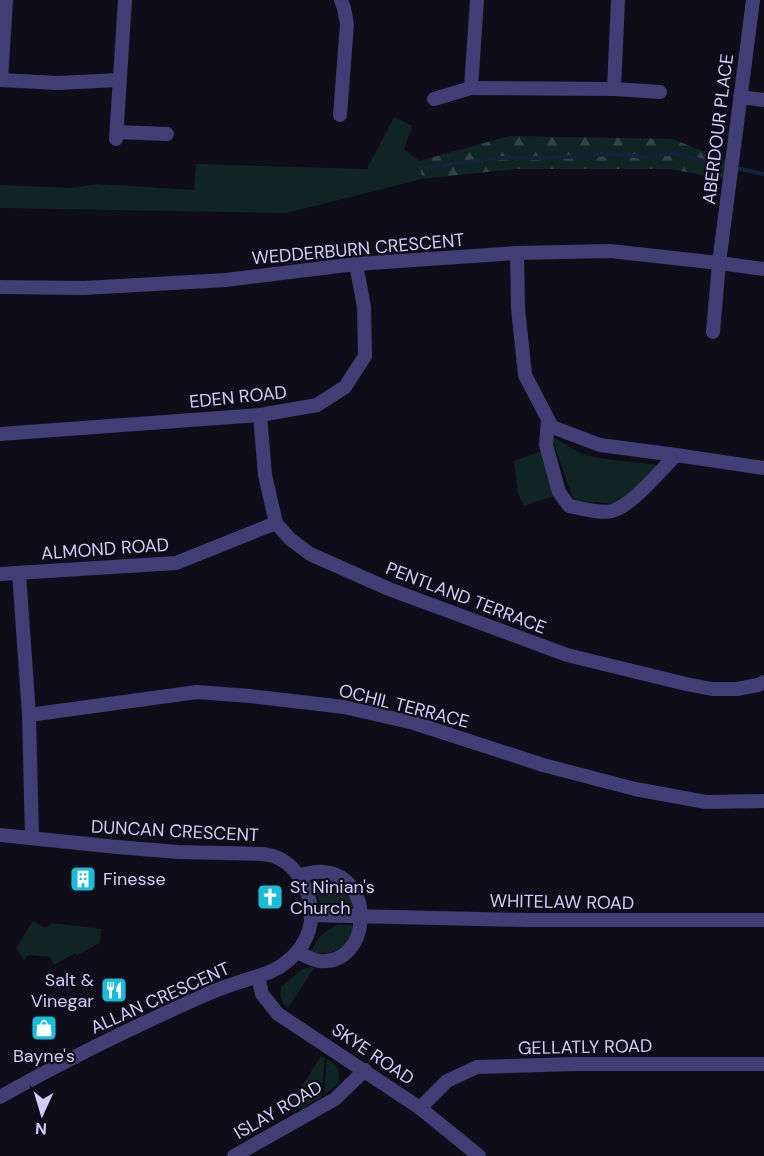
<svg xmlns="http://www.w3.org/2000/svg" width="764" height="1156" font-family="'DM Sans',sans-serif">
	<defs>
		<pattern id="forest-firs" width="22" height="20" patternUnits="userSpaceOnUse" patternTransform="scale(1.5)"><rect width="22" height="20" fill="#112424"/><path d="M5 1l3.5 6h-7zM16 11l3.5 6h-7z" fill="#334345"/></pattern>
	</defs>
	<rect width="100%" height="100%" fill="#100d1a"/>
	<!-- green -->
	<g fill="#112424">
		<path d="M394 117 412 126 404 149 419 161 422 179 287 213 0 208V185L72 188 96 184 194 190 196 164 367 169Z"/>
		<path d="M555 438 580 453 598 458 657 465V471L619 504 578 501 573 498 552 439Z"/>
		<path d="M541 451 554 496 524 506 518 493 514 461Z"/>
		<path d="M315 877 318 880C330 881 347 887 352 900 352 901 353 909 353 910L325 909 322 908 311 879Z"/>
		<path d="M33 921 45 928 53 923 101 929 100 943 77 955 75 953 54 965 50 957 28 955 24 960 16 948Z"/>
		<path d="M339 925H354C344 952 336 954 310 953 317 940 323 929 339 925Z"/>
		<path d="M312 967 314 968 288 1008C280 1002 279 996 282 986L303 969Z"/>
		<path d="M321 1056 325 1058 321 1098 297 1110 290 1101 296 1096Z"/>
		<path d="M327 1059C339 1065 340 1072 338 1084L324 1095Z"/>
	</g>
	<!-- forest -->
	<path fill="url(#forest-firs)" d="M509 136 673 139 726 161 724 179 670 169H514L422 179 419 161Z"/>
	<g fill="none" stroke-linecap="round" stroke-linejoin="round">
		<!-- stream -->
		<path stroke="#12233e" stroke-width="4" d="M420 168 500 158H551L615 154 645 157 674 153 708 162 764 174"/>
		<!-- minor -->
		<g stroke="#423d74" stroke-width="14">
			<path d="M0 80 58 83 119 80"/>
			<path d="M1 80 6 0"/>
			<path d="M471 88 614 89 660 92"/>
			<path d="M614 89 618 0"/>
			<path d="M740 97 764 100"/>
			<path d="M434 99 471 88 477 0"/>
			<path d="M340 115 347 24 344 8 341 0"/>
			<path d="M117 132 167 134"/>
			<path d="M116 139 125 0"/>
			<path d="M517 253 518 308 525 375 552 427 600 445 676 455 764 468"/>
			<path d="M0 287 84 288 226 280 356 264 517 253 610 251 719 263 764 269"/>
			<path d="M713 332 719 263 753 0"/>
			<path d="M260 415 265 475 276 523 290 539 310 554 389 589 567 655 686 684 712 689H737L758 685 764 682"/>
			<path d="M548 420 546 445 559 492 569 506C581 508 599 514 612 511 632 506 661 470 676 455"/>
			<path d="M0 434 260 415 317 405 345 387 365 356 364 307 356 264"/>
			<path d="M19 573 29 715 32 838"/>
			<path d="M0 574 176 563 276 523"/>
			<path d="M29 715 197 692 250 696 344 707 414 723 543 765 635 789 706 802 764 801"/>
			<path d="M0 835 117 847 178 852 263 854C267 855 272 855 276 857 302 868 317 904 309 930 305 944 296 955 285 963 276 971 264 974 252 978 236 983 220 988 205 995 135 1026 67 1059 0 1097"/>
			<path d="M310 915 525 920H764"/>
			<path d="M297 952C304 955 312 960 319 961 371 966 377 876 323 872 315 871 307 874 300 875"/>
			<path d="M258 976 262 994 278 1014 420 1108 479 1156"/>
			<path d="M420 1108 447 1081 477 1067 575 1064H764"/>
			<path d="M234 1156 335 1099 365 1070"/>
		</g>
	</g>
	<!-- icons -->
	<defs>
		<symbol id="building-square" viewBox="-11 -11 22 22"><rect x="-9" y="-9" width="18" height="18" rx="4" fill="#1abdd8" stroke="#100d1a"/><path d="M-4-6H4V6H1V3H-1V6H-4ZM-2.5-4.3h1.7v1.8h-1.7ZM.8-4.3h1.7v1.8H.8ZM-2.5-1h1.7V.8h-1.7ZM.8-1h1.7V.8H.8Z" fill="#fff"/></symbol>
		<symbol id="church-square" viewBox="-11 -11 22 22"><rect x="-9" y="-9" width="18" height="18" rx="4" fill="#1abdd8" stroke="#100d1a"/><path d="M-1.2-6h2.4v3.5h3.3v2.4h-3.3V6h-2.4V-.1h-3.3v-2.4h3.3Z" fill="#fff"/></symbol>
		<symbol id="restaurant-square" viewBox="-11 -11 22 22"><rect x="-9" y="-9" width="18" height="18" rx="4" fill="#1abdd8" stroke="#100d1a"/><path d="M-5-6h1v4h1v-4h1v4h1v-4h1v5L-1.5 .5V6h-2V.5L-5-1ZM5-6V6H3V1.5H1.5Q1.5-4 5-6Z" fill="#fff"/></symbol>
		<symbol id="shop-square" viewBox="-11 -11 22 22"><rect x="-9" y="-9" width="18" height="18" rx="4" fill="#1abdd8" stroke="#100d1a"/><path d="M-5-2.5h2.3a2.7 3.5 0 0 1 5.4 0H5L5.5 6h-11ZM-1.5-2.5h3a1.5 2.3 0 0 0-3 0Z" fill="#fff"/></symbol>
	</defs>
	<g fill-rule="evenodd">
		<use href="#building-square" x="68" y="864" width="30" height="30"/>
		<use href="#church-square" x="255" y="882" width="30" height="30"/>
		<use href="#restaurant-square" x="99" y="975" width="30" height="30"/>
		<use href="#shop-square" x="29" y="1013" width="30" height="30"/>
	</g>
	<g text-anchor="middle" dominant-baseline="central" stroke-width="4.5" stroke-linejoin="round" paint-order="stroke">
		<!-- street labels -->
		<g font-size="18" fill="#d3ccf9" stroke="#100d1a">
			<text transform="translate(718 129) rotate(-83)">ABERDOUR PLACE</text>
			<text transform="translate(358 249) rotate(-5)">WEDDERBURN CRESCENT</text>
			<text transform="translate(238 397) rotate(-6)">EDEN ROAD</text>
			<text transform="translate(105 549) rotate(-4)">ALMOND ROAD</text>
			<text transform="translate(466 598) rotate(21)">PENTLAND TERRACE</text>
			<text transform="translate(404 706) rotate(14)">OCHIL TERRACE</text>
			<text transform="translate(175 831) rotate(3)">DUNCAN CRESCENT</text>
			<text transform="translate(562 902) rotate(1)">WHITELAW ROAD</text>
			<text transform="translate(160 998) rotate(-24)">ALLAN CRESCENT</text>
			<text transform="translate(585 1047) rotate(-1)">GELLATLY ROAD</text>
			<text transform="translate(373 1054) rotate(34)">SKYE ROAD</text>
			<text transform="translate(278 1110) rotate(-30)">ISLAY ROAD</text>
		</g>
		<!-- poi labels -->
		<g font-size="18" fill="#d3ccf9" stroke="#100d1a" text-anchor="start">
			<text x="103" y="879">Finesse</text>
			<text x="290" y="887">St Ninian's<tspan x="290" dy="21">Church</tspan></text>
			<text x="94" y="980" text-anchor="end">Salt &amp;<tspan x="94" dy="21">Vinegar</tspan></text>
			<text x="44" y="1056" text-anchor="middle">Bayne's</text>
		</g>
	</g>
	<!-- north arrow -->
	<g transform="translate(42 1114) rotate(184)" stroke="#100d1a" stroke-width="4.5" paint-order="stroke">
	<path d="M0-4.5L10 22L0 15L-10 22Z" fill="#d3ccf9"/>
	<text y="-9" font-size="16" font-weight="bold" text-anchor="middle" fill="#d3ccf9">N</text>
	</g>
</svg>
